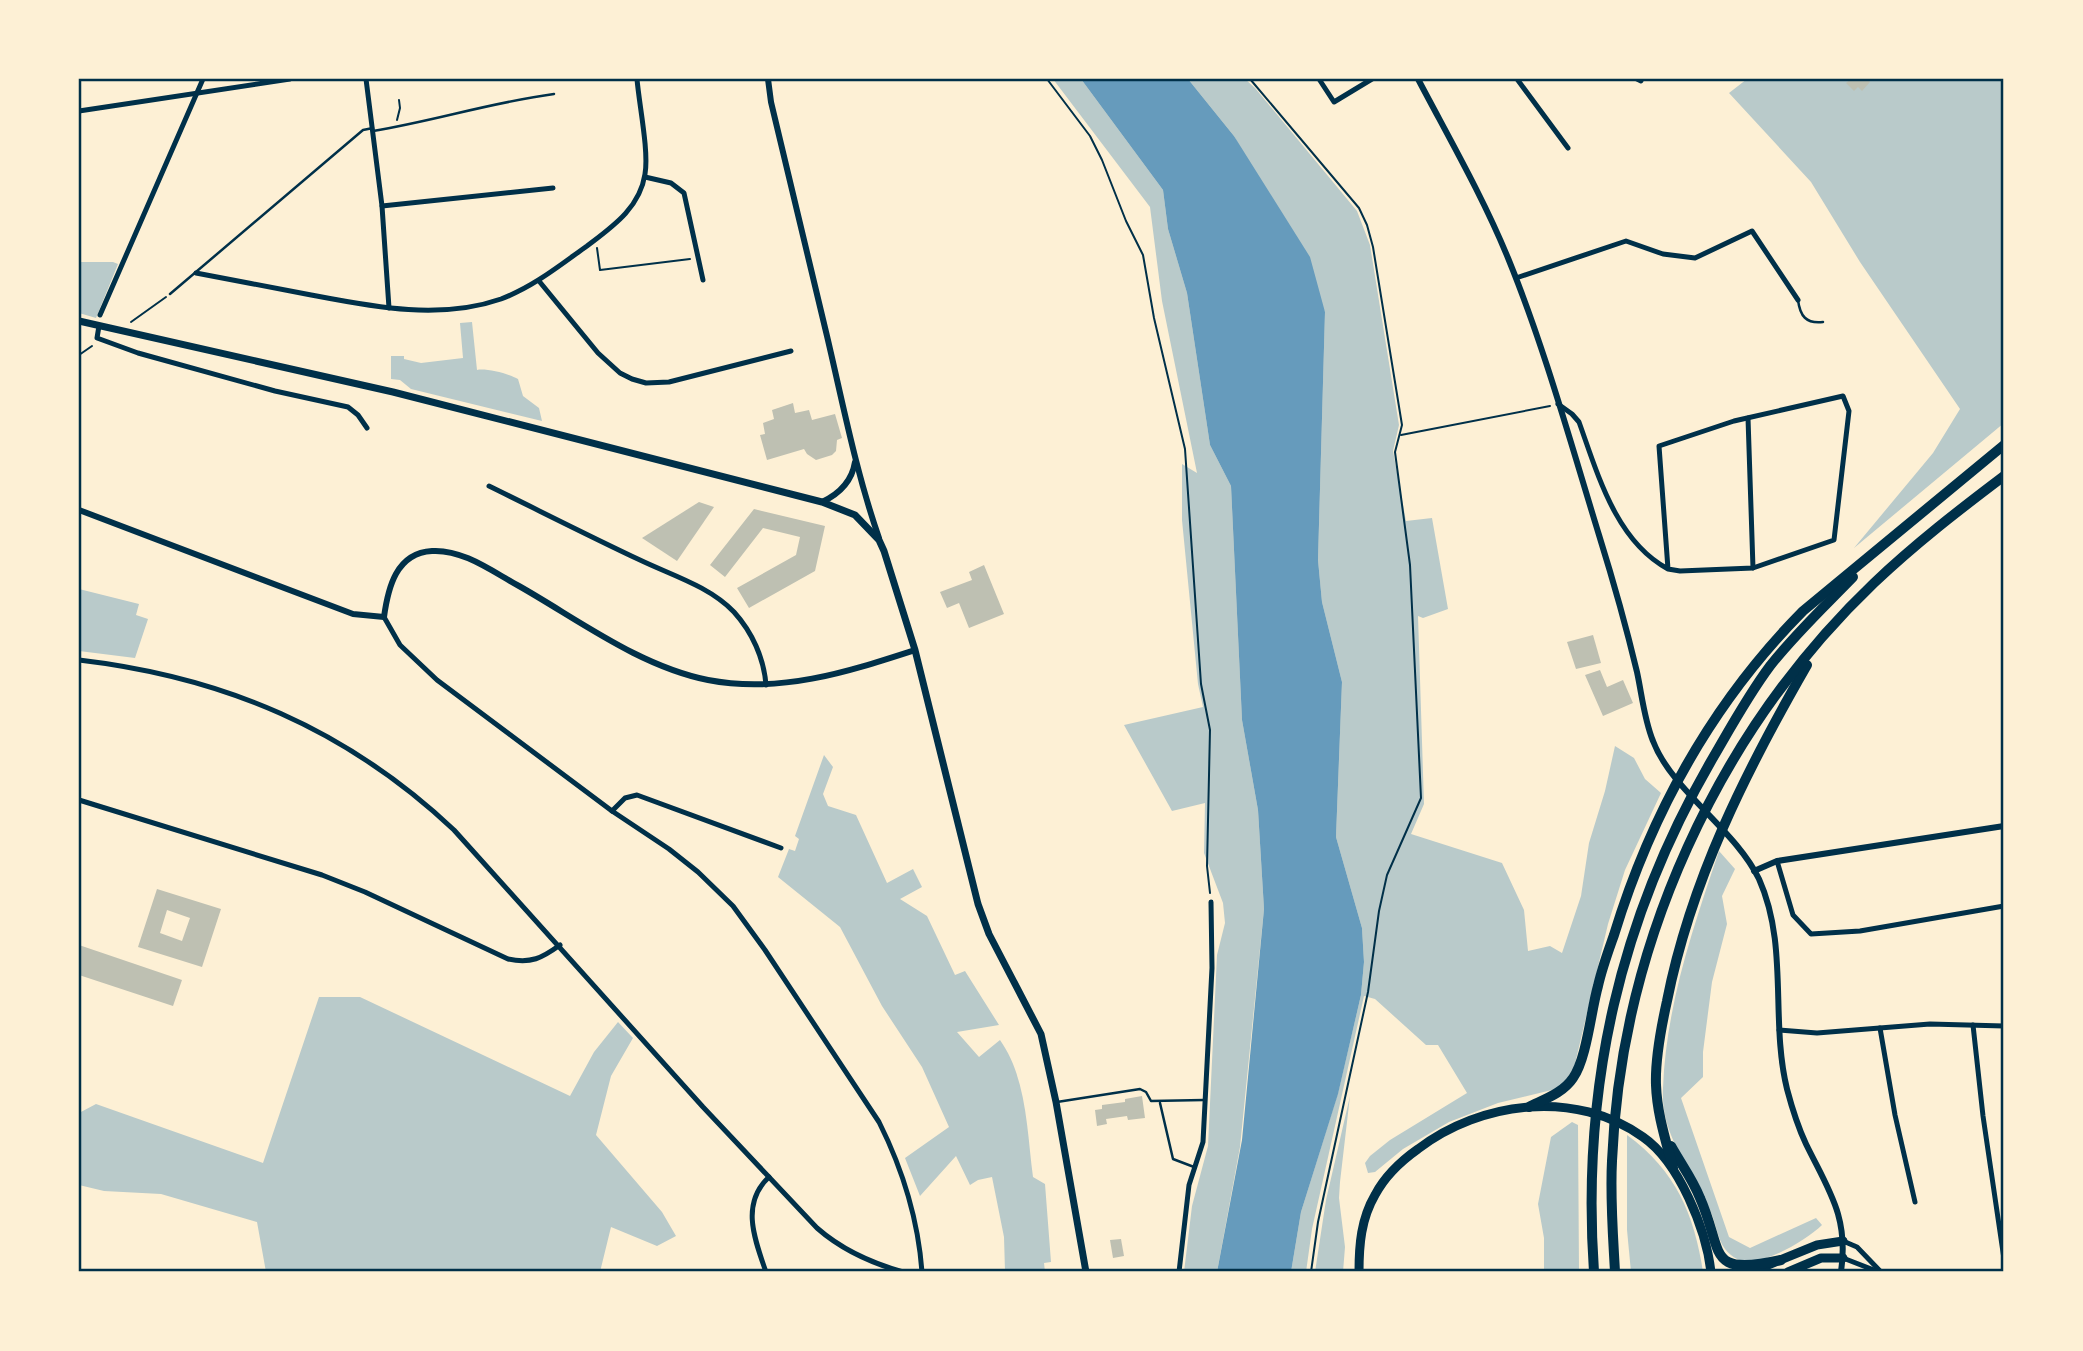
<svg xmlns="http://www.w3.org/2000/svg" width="2083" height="1351" font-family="'Alegreya Sans',sans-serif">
	<rect width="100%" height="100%" fill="#fdf0d5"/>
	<!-- green -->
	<g fill="#b9caca">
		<path d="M1053 79H1081L1163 190 1168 229 1187 293 1210 445 1231 486 1242 720 1258 810 1264 909 1240 1147 1217 1272H1184L1192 1206 1208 1146 1217 955 1225 923 1223 903 1204 853 1205 803 1172 811 1124 725 1203 707 1198 684 1182 520V464L1197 473 1162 301 1150 207Z"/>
		<path d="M1188 79H1245L1255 88 1357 211 1370 245 1399 425 1393 451 1406 521 1432 518 1448 609 1423 618 1418 616 1424 804 1411 834 1502 863 1524 910 1528 951 1550 946 1562 953 1581 896 1589 843 1605 791 1615 746 1634 758 1645 779 1661 793 1625 870 1608 924 1574 1068 1564 1082 1556 1089 1498 1103 1449 1122 1403 1149 1375 1172 1368 1173 1365 1163 1370 1156 1390 1140 1467 1093 1438 1045H1426L1375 999 1364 996 1312 1229 1306 1272H1291L1301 1212 1338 1093 1361 995 1364 962 1362 928 1336 837 1342 682 1322 602 1318 560 1325 312 1234 136Z"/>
		<path d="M1747 79H2004V423L1854 548 1933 453 1960 409 1860 262 1811 182 1729 93Z"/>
		<path d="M79 262H113L118 264 96 318 79 313Z"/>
		<path d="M472 322 477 370C486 368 510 374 518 379L523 396 539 408 542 421 411 389 400 380 391 379V356H404V359L421 363 463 358 460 323Z"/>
		<path d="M79 589 139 604 136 615 148 619 135 658 79 651Z"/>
		<path d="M824 755 833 767 823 794 828 806 856 815 887 883 913 869 922 887 900 899 927 916 955 975 965 971 999 1025 957 1032 979 1057 1000 1040C1027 1078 1027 1132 1033 1177L1045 1184 1051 1262 1044 1263 1045 1272H999L1005 1271 1004 1237 992 1177 978 1180 970 1185 956 1156 920 1196 905 1158 949 1127 922 1067 882 1006 840 927 778 877 789 849 795 851 799 839 795 836Z"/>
		<path d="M1719 851 1735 869 1722 896 1727 924 1712 982 1703 1052V1077L1681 1098 1729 1237 1750 1248 1816 1218 1822 1225C1805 1241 1760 1269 1737 1259 1733 1257 1728 1253 1725 1249 1717 1238 1716 1223 1710 1210 1698 1185 1681 1161 1671 1135 1665 1120 1662 1104 1663 1088 1666 1006 1693 928 1719 851Z"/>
		<path d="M319 997H360L570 1096 594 1052 618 1022 633 1038 611 1076 596 1135 662 1212 676 1236 657 1246 611 1227 600 1272H266L257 1222 161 1194 104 1191 79 1185V1113L96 1104 263 1163Z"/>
		<path d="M1350 1096 1340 1182 1339 1198 1345 1247 1343 1272H1315L1326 1200Z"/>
		<path d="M1572 1122 1578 1125 1579 1272H1544V1238L1538 1204 1551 1137Z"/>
		<path d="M1627 1135C1676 1171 1694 1214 1703 1272H1631L1627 1230Z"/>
	</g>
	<!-- water -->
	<path fill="#669bbc" d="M1081 79H1188L1234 136 1310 257 1325 312 1318 560 1322 602 1342 682 1336 837 1362 928 1364 962 1361 995 1338 1094 1301 1212 1291 1272H1217L1242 1140 1264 909 1258 810 1242 720 1231 486 1210 445 1187 293 1168 229 1163 190Z"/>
	<!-- building -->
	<g fill="#bec0b2" fill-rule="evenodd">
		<path d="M1851 79H1867L1870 82 1862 91 1858 87 1854 91 1846 83Z"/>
		<path d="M793 403 795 413 809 410 812 420 835 414 842 438 837 440 836 451 832 455 816 460 807 454 804 449 767 460 760 435 765 434 763 423 774 419 772 410Z"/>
		<path d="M699 502 714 507 677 561 642 538Z"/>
		<path d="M754 509 825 526 815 571 749 608 737 588 796 555 800 537 763 528 725 577 710 565Z"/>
		<path d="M984 565 1004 614 969 628 959 603 947 608 940 592 972 580 969 572Z"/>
		<path d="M1593 635 1601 663 1576 669 1567 642Z"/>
		<path d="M1600 670 1607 687 1623 680 1633 703 1603 716 1585 675Z"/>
		<path d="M157 889 221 909 202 967 138 947ZM167 910 190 918 182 941 160 933Z"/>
		<path d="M79 945 182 980 173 1006 79 975Z"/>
		<path d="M1142 1096 1145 1118 1128 1120 1127 1116 1106 1119 1107 1124 1097 1126 1095 1110 1102 1109V1105L1125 1102V1099Z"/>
		<path d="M1121 1239 1124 1256 1113 1258 1110 1240Z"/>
	</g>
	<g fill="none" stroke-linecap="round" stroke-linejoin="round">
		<!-- path -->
		<g stroke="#003049" stroke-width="2">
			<path d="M1047 79 1090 136 1102 160 1126 221 1143 255 1154 318 1185 449 1201 684 1210 730 1207 866 1210 893"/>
			<path d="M1250 79 1359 208 1367 225 1373 247 1402 425 1395 452 1410 565 1421 798 1387 875 1379 911 1368 992 1318 1222 1311 1272"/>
			<path d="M397 120 400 108 399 100"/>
			<path d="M597 248 600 270 690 259"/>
			<path d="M131 322 166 297"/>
			<path d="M79 355 92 346"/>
			<path d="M1401 435 1550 406"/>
		</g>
		<!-- service -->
		<g stroke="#003049" stroke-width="2.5">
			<path d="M373 131C434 121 493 102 554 94"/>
			<path d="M170 294 363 130 373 128"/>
			<path d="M1798 300C1800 316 1806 324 1823 322"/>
			<path d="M1057 1102 1140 1089 1146 1092 1151 1101 1204 1100"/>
			<path d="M1160 1103 1173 1159 1194 1167"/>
		</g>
		<!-- minor -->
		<g stroke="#003049" stroke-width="5">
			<path d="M366 79 382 206 389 308"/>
			<path d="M1319 79 1334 102 1372 79"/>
			<path d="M1517 79 1568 148"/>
			<path d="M1637 79 1641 81"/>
			<path d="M79 111 290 79"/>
			<path d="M645 177 671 183 684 193 703 280"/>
			<path d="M382 206 553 188"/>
			<path d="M196 273C233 280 269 287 306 294 369 306 438 321 501 299 533 287 559 266 587 246 612 227 640 208 645 174 649 151 639 104 637 79"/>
			<path d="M1516 278 1626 241 1663 254 1695 258 1752 231 1798 300"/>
			<path d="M539 281 598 353 620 373 632 379 646 383 669 382 791 351"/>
			<path d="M100 315 203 79"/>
			<path d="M99 326 97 338 138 353 275 391 348 407 358 415 367 428"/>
			<path d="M1558 404 1572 414 1579 422C1598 475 1616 541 1668 569L1659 446 1734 421 1843 396 1849 411 1834 540 1753 568 1680 571 1668 569"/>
			<path d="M1748 418 1753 568"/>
			<path d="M489 486C540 511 589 536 640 560 671 575 709 586 734 612 752 632 764 658 766 685"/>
			<path d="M384 617 400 645 437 680 612 811 669 849 698 872 733 906 765 950 879 1122C903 1170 918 1218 922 1272"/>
			<path d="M79 660C224 677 347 729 454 830L703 1107 817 1228C842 1250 871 1263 903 1272"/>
			<path d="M79 800 322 875 365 892 508 959C531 964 542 958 560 945"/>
			<path d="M612 811 625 798 637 795 781 848"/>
			<path d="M1777 861 1793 915 1811 934 1860 931 2004 906"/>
			<path d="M1973 1025 1983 1116 2004 1259"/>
			<path d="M1880 1028 1895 1115 1915 1202"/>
			<path d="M1779 1030 1817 1033 1930 1024 2004 1026"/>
			<path d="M1843 1241 1857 1247 1881 1272"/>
			<path d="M1843 1258 1879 1272"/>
			<path d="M766 1272C755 1240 740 1204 769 1177"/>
			<path d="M1179 1272 1189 1185 1203 1142 1212 968 1211 902"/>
		</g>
		<!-- tertiary -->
		<g stroke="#003049" stroke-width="6">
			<path d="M768 79 771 102C790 180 809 258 827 336 843 404 856 472 879 538"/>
			<path d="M1418 79C1449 138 1483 197 1508 258 1544 346 1571 444 1599 535 1613 580 1626 626 1637 672 1642 695 1644 719 1653 741 1672 791 1735 829 1759 879 1789 946 1770 1020 1787 1089 1792 1108 1798 1127 1806 1144 1829 1191 1849 1217 1841 1272"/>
			<path d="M822 502C839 494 852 481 855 462"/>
			<path d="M79 510 353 614 384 617C388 588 396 553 432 551 463 549 493 572 519 586 579 620 639 666 708 680 780 694 847 672 915 650"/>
			<path d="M1754 871 1777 861 2004 826"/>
		</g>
		<!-- secondary -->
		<path stroke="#003049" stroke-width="7" d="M79 321 393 392 822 502 855 515 879 540 884 551 915 650 978 904 989 934 1041 1034 1056 1102 1086 1272"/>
		<!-- trunk -->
		<g stroke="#003049" stroke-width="9">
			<path d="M1359 1272C1359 1245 1361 1219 1375 1195 1385 1176 1401 1161 1418 1149 1481 1101 1576 1089 1643 1137 1679 1162 1706 1229 1711 1272"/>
			<path d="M1751 1272 1817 1245 1843 1241"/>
			<path d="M1788 1272 1821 1258H1843"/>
		</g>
		<!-- motorway -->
		<g stroke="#003049" stroke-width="10">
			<path d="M1529 1107C1545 1099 1563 1093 1573 1078 1587 1058 1591 1010 1598 986 1602 968 1608 952 1614 935 1651 814 1713 702 1803 611L2004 445"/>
			<path d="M1671 1146C1681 1164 1693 1180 1700 1198 1724 1252 1705 1277 1781 1260"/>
			<path d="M1673 1168C1666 1141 1657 1114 1656 1085 1655 1058 1661 1028 1667 1001 1691 880 1746 771 1807 665"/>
			<path d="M1594 1272C1581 1086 1620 917 1714 756 1732 725 1749 694 1770 666 1795 634 1825 606 1853 577"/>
			<path d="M1615 1272C1613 1235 1610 1198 1612 1161 1621 945 1717 733 1874 583 1915 544 1959 510 2004 476"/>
		</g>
	</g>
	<!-- border -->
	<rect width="2083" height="1351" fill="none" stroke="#fdf0d5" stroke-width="161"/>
	<rect x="80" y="80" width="1922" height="1190" fill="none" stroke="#003049" stroke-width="2.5"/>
</svg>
